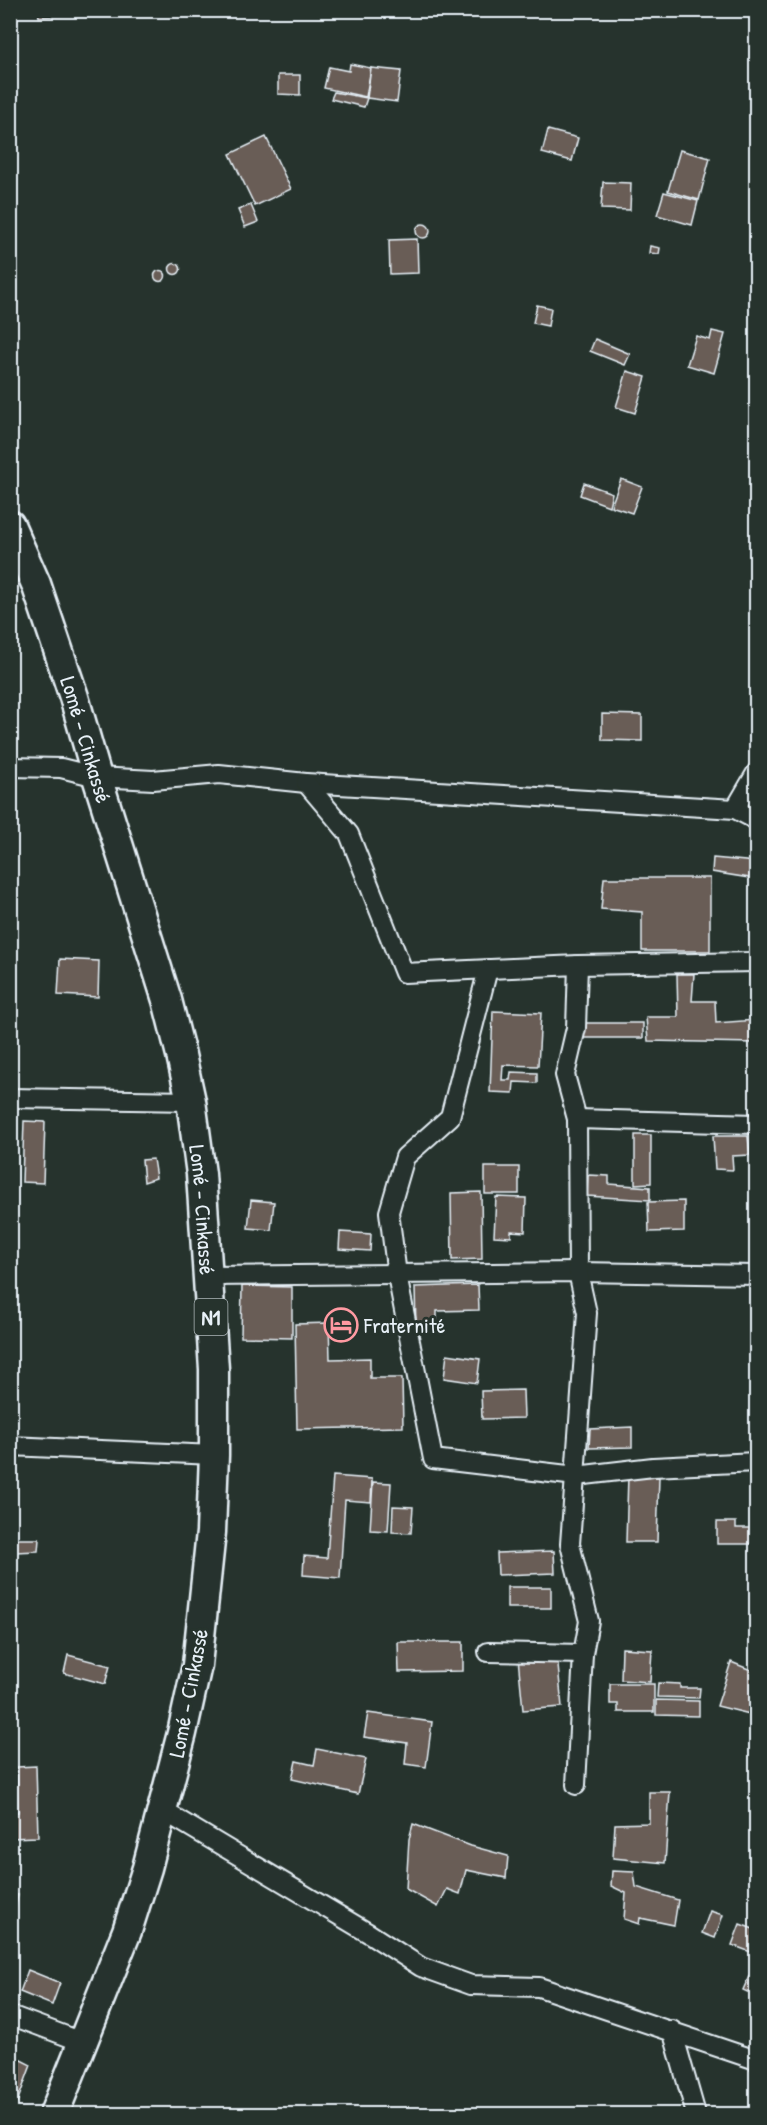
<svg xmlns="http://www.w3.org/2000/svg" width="767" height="2125" font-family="'Patrick Hand',sans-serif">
	<rect width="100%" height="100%" fill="#26332d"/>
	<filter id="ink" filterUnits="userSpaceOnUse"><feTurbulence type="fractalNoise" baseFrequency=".0167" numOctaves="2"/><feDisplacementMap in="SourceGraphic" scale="12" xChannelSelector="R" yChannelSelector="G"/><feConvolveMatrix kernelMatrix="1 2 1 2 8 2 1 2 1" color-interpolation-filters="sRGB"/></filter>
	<g filter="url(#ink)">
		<!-- building -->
		<g fill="#695d57" stroke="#e8f1f8" stroke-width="1.5">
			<path d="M38 10H65L66 15 39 17Z"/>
			<path d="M350 64 371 68 366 97 324 88 329 67 349 71Z"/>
			<path d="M371 68 401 71 397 102 367 98Z"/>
			<path d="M278 75H300V95L278 94Z"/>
			<path d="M334 92 367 98 364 107 331 99Z"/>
			<path d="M548 130 578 138 572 161 542 153Z"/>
			<path d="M266 137 291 189 255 206 230 154Z"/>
			<path d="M680 150 710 158 699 200 668 191Z"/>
			<path d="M603 182 631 183 630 210 601 209Z"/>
			<path d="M664 192 698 201 692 225 657 215Z"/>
			<path d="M251 205 258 222 245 227 238 210Z"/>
			<circle cx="423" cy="231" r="7"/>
			<path d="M417 239 418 273 390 274 389 240Z"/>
			<path d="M650 246 660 248 659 254 649 253Z"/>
			<circle cx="175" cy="269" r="5.5"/>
			<circle cx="160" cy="276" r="5.5"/>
			<path d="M537 305 551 308 548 326 533 323Z"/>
			<path d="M712 331 725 334 714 373 687 365 696 336 710 340Z"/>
			<path d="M595 339 630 354 625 365 590 351Z"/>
			<path d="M627 371 646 377 635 413 616 407Z"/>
			<path d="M621 479 642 487 632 513 611 506Z"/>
			<path d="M584 483 612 493 609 506 580 495Z"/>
			<path d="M756 524V547L749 544Z"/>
			<path d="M602 714 642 715V741L602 740Z"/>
			<path d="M713 858 756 862V879L712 872Z"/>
			<path d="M604 878H710V951H642V912L601 909Z"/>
			<path d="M60 959 99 961 98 997 58 995Z"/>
			<path d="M677 974H694L692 1001H715L716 1023 756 1020V1043L648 1041 646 1017H678Z"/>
			<path d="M493 1011 541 1013 538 1066 503 1065 502 1080H510L511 1072 537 1073V1083L514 1082 513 1093 490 1092Z"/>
			<rect x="583" y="1023" width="60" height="15"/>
			<path d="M24 1121 45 1122 43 1183 22 1182Z"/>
			<path d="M635 1135H651V1183L635 1184Z"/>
			<path d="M713 1136H748L750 1155 732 1156 733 1170 715 1169Z"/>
			<path d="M153 1159 156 1178 144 1182 142 1160Z"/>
			<rect x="485" y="1167" width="34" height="27"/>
			<path d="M588 1175 609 1176V1184L650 1187V1200L587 1196Z"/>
			<path d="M481 1192 482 1259 452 1260 451 1193Z"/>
			<path d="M496 1197 526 1198 525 1232 511 1231V1237L494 1236Z"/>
			<path d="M251 1200 274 1202 271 1230 248 1228Z"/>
			<path d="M684 1201V1231L649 1232 648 1202Z"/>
			<path d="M340 1232 371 1234 370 1251 339 1249Z"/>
			<path d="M478 1285 479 1310 437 1311V1327L416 1328 415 1287Z"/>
			<path d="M242 1286 292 1287V1338L241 1337Z"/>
			<path d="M329 1323 330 1359 370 1358V1378H402L403 1427 297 1429 295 1324Z"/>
			<path d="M447 1354 480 1359 477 1383 444 1378Z"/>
			<path d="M523 1390 524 1418 482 1419 481 1391Z"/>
			<path d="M632 1427V1447L589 1448 590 1429Z"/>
			<path d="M333 1476 372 1479 371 1502 345 1500 340 1578 303 1575 304 1556 327 1558Z"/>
			<path d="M628 1476 659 1477 657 1542H626Z"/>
			<path d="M373 1482 391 1483 388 1531 370 1530Z"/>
			<path d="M393 1506 413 1507 411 1533 392 1532Z"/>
			<path d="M717 1522H736V1528H756V1544H717Z"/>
			<path d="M16 1539H39L38 1551 15 1552Z"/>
			<path d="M554 1551 555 1573 498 1575 497 1553Z"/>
			<rect x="507" y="1587" width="44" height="21"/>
			<path d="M398 1642H463V1671L399 1672Z"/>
			<path d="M622 1648 652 1650 650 1682 621 1680Z"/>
			<path d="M68 1655 110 1666 105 1684 64 1673Z"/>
			<path d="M557 1655 562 1707 523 1710 518 1658Z"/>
			<path d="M731 1662 756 1672V1704L754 1715 717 1706Z"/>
			<path d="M658 1683 680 1684V1688H700L699 1698 657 1697Z"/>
			<path d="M610 1684H654V1712H618V1704H610Z"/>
			<path d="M656 1700 699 1701V1716L656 1715Z"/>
			<path d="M368 1713 432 1722 426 1767 405 1764 407 1743 364 1737Z"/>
			<path d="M317 1749 366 1759 358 1794 292 1779 296 1761 314 1765Z"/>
			<path d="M36 1766 38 1837 10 1838V1813L18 1812 17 1767Z"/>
			<path d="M649 1792H670L665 1863 613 1858 615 1824 649 1823Z"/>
			<path d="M413 1824 471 1846 508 1856 506 1878 466 1870 460 1894 447 1889 438 1907 406 1889 409 1839Z"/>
			<path d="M612 1871 634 1872 636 1887 678 1900 674 1925 640 1918 639 1924 624 1919 626 1893 611 1886Z"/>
			<path d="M10 1894 18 1895 13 1920H10Z"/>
			<path d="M710 1911 723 1915 715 1938 702 1933Z"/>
			<path d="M740 1924 756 1930V1954L732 1945Z"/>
			<path d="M28 1970 60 1983 52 2005 20 1992Z"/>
			<path d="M751 1972 756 1974V1996L743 1990Z"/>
			<path d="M15 2057 31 2065 15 2108 10 2107V2068Z"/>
		</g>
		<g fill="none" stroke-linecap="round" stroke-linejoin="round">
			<defs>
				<g id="minor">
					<path d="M10 767 61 768 97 777 153 780 219 774 306 783 735 809 756 820"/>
					<path d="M306 783 349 834 404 973 578 965 756 962"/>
					<path d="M735 809 756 773"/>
					<path d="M488 969 450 1117 405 1157 389 1212 397 1275 433 1459 576 1476 653 1467 756 1462"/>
					<path d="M10 1098 191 1101"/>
					<path d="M577 1119 756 1124"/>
					<path d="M209 1276 578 1272 756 1275"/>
					<path d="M10 1446 214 1455"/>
					<path d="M488 1652 583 1654"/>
					<path d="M576 1785 583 1654 589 1621 570 1544 587 1313 578 1272 577 1119 565 1075 576 1028 578 965"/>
					<path d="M162 1810 370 1934 421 1967 471 1985 539 1987 756 2060"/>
					<path d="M10 2015 82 2042"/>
					<path d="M672 2030 696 2114"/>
				</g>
				<g id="trunk">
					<path id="s1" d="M10 525 36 584 74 697 97 777 167 1000 181 1055 191 1101 201 1174 214 1369V1455L211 1532 197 1665 182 1733 147 1868 127 1931 54 2114"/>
				</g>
			</defs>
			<!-- minor casing -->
			<use href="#minor" stroke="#e8f1f8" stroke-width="22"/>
			<!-- trunk casing -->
			<use href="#trunk" stroke="#e8f1f8" stroke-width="33"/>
			<!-- minor -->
			<use href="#minor" stroke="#26332d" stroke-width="18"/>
			<!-- trunk -->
			<use href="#trunk" stroke="#26332d" stroke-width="28"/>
		</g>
	</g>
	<!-- icons -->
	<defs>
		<symbol id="hotel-ring" viewBox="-11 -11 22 22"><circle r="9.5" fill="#26332d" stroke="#ff9aa2" stroke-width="1.5"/><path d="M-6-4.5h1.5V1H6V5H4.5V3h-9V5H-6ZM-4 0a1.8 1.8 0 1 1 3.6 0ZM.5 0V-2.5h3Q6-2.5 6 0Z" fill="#ff9aa2"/></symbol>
	</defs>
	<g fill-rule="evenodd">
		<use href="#hotel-ring" x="322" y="1306" width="38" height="38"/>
	</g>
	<g text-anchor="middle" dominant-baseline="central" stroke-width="6" stroke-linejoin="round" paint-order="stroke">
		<!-- shield labels -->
		<rect fill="#26332d" stroke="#aeb8bb" stroke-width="1.5" x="194.5" y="1299" width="33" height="36" rx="4.5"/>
		<g font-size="21" font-weight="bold" fill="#e8f1f8">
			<text x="211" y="1317">N1</text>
		</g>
		<!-- street labels -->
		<g font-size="22" fill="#e8f1f8" stroke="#26332d">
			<text stroke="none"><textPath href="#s1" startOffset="228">Lomé - Cinkassé</textPath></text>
			<text stroke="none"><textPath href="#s1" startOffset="714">Lomé - Cinkassé</textPath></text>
			<text transform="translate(188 1693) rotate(-79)">Lomé - Cinkassé</text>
		</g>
		<!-- poi labels -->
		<g font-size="22" fill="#e8f1f8" stroke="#26332d" text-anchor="start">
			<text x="364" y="1325">Fraternité</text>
		</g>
	</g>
	<!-- margin -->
	<rect width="767" height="2125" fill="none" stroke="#26332d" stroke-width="36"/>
	<rect x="18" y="18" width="731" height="2089" fill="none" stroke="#e8f1f8" stroke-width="2" filter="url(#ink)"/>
</svg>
